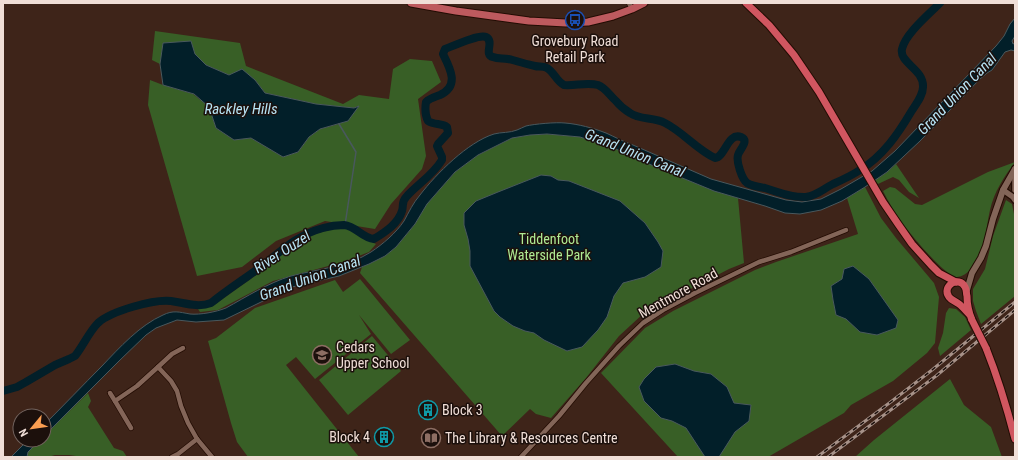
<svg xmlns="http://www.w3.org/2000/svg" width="1018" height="460" font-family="'Roboto Condensed',sans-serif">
	<rect width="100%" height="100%" fill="#3e2419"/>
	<!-- green -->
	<g fill="#385f26">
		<path d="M155 31 240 43 246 66 343 104 359 95 389 99 393 69 410 59 432 61 441 82 418 99 426 156 422 169 391 204 375 229 325 221 276 241 242 267 197 276 148 105 150 80 163 85 193 94 209 107 216 128 234 140 251 138 283 157 298 152 309 137 320 129 339 124 358 106 354 108 316 104 265 93 255 80 229 75 206 65 195 54 164 43 160 64 152 60Z"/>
		<path d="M547 134 580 137 597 142 636 157 697 184 738 198 744 263 729 269 644 313 619 336 586 378 551 418 536 414 530 409 502 436 360 273 362 267 385 256 396 247 415 224 426 204 455 172 478 155 512 138 530 135Z"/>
		<path d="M1015 162C1004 177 994 192 990 210 987 223 986 237 982 249 978 259 970 276 957 277 946 278 907 230 900 220 894 211 888 201 883 191L890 187 895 188 915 204 922 205 988 172Z"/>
		<path d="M896 164 919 198 909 192 899 180 893 177 878 184 875 180 887 172Z"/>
		<path d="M865 187 881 218 896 238 934 283 939 297 935 343 927 353 893 381 851 405 844 413 768 457H678L601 373 645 328 673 311 755 270 776 262 858 234 847 198Z"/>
		<path d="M1006 200 1012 204 1015 219V296L981 324 976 311 973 301V289L985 269 993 236Z"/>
		<path d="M339 228C344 228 350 229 355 232 363 235 368 241 376 244L369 252 343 262 273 281 218 310 200 312 198 309 214 305 262 271 270 264 290 247 304 237 333 229Z"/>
		<path d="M360 279 410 340 391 354 359 315 371 334 315 379 296 357 286 365 359 457H248L237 442 231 423 208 341 216 338 255 308 335 280 343 292Z"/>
		<path d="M949 308 956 309 965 317 971 330 940 356 938 348 943 333 946 313Z"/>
		<path d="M372 336 401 371 348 415 319 380Z"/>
		<path d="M950 379 964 405 991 427 1002 457H855L874 440Z"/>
		<path d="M88 393 91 401 88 407 114 448 123 451 127 457 108 456 83 457 69 455H55L48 457H27L28 452 40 440H44V436Z"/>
	</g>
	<!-- water -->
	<g fill="#021f29" stroke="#49585d">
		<path d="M1015 18V36L1012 41 1013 44 1015 43V51L1011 50 1005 52 992 70 987 73 980 79 920 141 887 172 865 187 842 201 821 210 800 214 785 213 765 206 714 191 658 168 616 149 580 137 547 134 530 135 512 138 478 155 455 172 427 204 415 224 396 247 385 256 369 264 339 276 292 287 224 320 196 322 177 320 156 328 146 335 119 361 44 436V425C64 405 83 385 102 366 119 348 140 325 163 315 173 310 179 312 190 314 200 315 216 312 226 308 246 297 268 283 291 276 317 269 348 267 371 252 383 244 396 233 404 221 409 212 413 203 420 195 436 174 468 142 494 134 501 132 510 133 517 130 520 129 523 127 526 126 534 124 556 122 565 123 578 124 593 128 606 133 615 137 624 142 633 145L711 179 786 200 802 202 821 199 841 189 872 171 895 151 996 46 1004 36 1010 24Z"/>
		<path d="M191 41 195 54 206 65 229 75 242 69 255 80 265 93 316 104 354 108 359 106 348 121 320 129 309 137 298 152 283 157 251 138 234 140 216 128 209 107 194 94 163 85 160 64 163 43Z"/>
		<path d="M541 175 551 176 558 180 569 181 620 201 645 223 658 242 663 251 661 267 645 277 623 283 614 296 607 317 598 330 582 347 567 351 544 340 534 333 525 331 513 326 500 317 494 311 470 266V251L468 239 464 225V213L476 201 498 192Z"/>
		<path d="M853 266 869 279 898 320 896 328 877 335 860 332 846 319 836 315 833 300 831 286 842 279 844 269Z"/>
		<path d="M675 364 694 371 711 374 727 387 734 403 751 405 749 421 735 432 719 457H705L686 428 672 421 661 418 644 401 639 387 644 379 656 367Z"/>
		<path d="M28 440H40L28 452 27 457H11Z"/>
	</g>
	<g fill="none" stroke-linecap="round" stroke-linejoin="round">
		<!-- stream -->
		<path stroke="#49585d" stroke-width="1.5" d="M339 124 356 152 345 225"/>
		<!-- river -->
		<path stroke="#021f29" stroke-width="8" d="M3 391 17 387 26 382 55 365 69 359 75 356C83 346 89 332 98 323 111 311 154 299 171 301 185 303 198 308 211 303 227 290 244 279 261 267 281 251 297 235 323 228 330 226 337 225 344 225 356 226 362 238 374 239 385 232 398 224 402 211 404 204 401 202 407 196 418 184 433 175 442 160V157L437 146 438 144 448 133 447 127C442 123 434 125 428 121 425 115 425 108 426 102 430 98 435 97 440 95 460 86 450 68 443 54L445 49C453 46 479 34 486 37 495 41 483 55 493 57 498 59 503 58 508 59 517 61 526 64 535 66 539 67 543 66 547 68 554 72 557 82 564 85 575 86 587 82 598 85 606 88 610 96 616 101 620 106 625 110 630 113 640 120 653 117 665 123 683 132 696 149 715 158 725 157 728 132 741 137 750 141 739 150 738 155 736 162 742 179 747 183 752 186 759 187 765 188 778 192 792 198 806 197 818 195 823 189 833 184 842 180 851 176 860 170 883 156 898 134 911 112 916 104 923 96 923 87 924 69 899 63 902 49 905 34 929 14 940 3"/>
		<defs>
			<g id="minor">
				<path d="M629 3 632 9"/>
				<path d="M158 367 172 354 183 348"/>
				<path d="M110 393 115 401"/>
				<path d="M131 428 115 401 137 386 158 367 171 381 177 391 181 406 188 423 197 439 212 457"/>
				<path d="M172 457 178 454 197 439"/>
				<path d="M521 457 559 416 586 383 619 346 643 323 663 310 695 293 759 262 791 252 846 230"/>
			</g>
			<g id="tertiary">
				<path d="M1003 190 1013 197 1015 200"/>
				<path d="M1015 190V169"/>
			</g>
			<path id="secondary" d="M967 290 972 273 981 258 986 246 993 219 1003 190 1015 169"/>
			<path id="primary" d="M411 3 456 11 529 21 566 23 588 22 613 16 632 9 644 3"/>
			<g id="trunk">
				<path d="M746 3 769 25 794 55 819 92 883 202 898 224 912 244 931 265 939 273 956 282"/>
				<path d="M970 315C966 311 963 307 959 304 955 301 951 300 949 297 941 286 959 275 965 287 967 290 966 293 967 296 967 304 969 313 972 320"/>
				<path d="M986 348C998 378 1007 408 1015 439"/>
			</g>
		</defs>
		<!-- minor casing -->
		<use href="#minor" stroke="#230c03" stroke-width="6"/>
		<!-- tertiary casing -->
		<use href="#tertiary" stroke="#230c03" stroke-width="8"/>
		<!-- secondary casing -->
		<use href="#secondary" stroke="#230c03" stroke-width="8"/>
		<!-- primary casing -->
		<use href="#primary" stroke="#230c03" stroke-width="9"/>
		<!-- trunk casing -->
		<use href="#trunk" stroke="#230c03" stroke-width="9"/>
		<!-- minor -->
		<use href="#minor" stroke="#836558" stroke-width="4.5"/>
		<!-- tertiary -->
		<use href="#tertiary" stroke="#836558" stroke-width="5.5"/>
		<!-- secondary -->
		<use href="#secondary" stroke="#836558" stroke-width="6"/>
		<!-- primary -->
		<use href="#primary" stroke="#bd5a5e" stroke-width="7"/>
		<!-- trunk -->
		<use href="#trunk" stroke="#d05660" stroke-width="7"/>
		<defs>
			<g id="rail">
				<path d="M817 457 892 401 932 370 1015 302"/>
				<path d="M828 457 936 376 1015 310"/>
			</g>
		</defs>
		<!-- rail casing -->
		<use href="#rail" stroke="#a79289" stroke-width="3"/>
		<!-- rail -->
		<use href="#rail" stroke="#1c100c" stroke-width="1.5" stroke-dasharray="4.5" stroke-linecap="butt"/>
		<defs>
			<path id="trunk-bridge" d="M972 320 986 348"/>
		</defs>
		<!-- trunk-bridge casing -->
		<use href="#trunk-bridge" stroke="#230c03" stroke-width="9" stroke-linecap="butt"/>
		<!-- trunk-bridge -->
		<use href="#trunk-bridge" stroke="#d05660" stroke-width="7"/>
	</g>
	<!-- icons -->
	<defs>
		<symbol id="bus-ring" viewBox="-11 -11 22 22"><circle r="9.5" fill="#1c100c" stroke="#1a4fb4" stroke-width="1.5"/><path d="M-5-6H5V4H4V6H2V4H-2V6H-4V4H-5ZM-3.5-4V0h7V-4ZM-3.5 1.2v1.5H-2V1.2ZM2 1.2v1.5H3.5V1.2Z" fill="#1a4fb4"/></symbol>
		<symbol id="school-ring" viewBox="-11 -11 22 22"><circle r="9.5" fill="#1c100c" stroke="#8d6e63" stroke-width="1.5"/><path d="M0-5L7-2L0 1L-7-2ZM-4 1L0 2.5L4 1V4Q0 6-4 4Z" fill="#8d6e63"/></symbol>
		<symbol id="building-ring" viewBox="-11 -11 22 22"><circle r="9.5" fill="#1c100c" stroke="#0f9aa8" stroke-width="1.5"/><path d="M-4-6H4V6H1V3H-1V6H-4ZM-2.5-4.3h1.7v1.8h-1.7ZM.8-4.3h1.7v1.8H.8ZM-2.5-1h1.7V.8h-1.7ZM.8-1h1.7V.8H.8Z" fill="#0f9aa8"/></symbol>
		<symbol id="library-ring" viewBox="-11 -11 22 22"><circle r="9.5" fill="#1c100c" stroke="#8d6e63" stroke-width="1.5"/><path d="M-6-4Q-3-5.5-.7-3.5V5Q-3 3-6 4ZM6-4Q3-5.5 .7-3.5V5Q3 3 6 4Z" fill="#8d6e63"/></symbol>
	</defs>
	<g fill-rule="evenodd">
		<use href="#bus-ring" x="564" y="9" width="22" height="22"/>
		<use href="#school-ring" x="311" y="344" width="22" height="22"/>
		<use href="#building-ring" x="417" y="399" width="22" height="22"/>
		<use href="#building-ring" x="373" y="426" width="22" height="22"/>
		<use href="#library-ring" x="420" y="427" width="22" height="22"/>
	</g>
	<g text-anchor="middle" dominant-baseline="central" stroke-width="3" stroke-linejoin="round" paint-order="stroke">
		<!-- poi labels -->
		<g font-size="14" fill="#f0ded7" stroke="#1c100c" text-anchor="start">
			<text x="575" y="41" text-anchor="middle">Grovebury Road<tspan x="575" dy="16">Retail Park</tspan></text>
			<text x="336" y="347">Cedars<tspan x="336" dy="16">Upper School</tspan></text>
			<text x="442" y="410">Block 3</text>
			<text x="370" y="437" text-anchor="end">Block 4</text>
			<text x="445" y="438">The Library &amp; Resources Centre</text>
		</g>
		<!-- park labels -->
		<g font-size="14" fill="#aeea94" stroke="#1c100c">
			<text x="549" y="239">Tiddenfoot<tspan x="549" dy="16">Waterside Park</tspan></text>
		</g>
		<!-- street labels -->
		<g font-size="14" fill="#f0ded7" stroke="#1c100c">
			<text transform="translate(678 293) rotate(-29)">Mentmore Road</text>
		</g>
		<!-- water labels -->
		<g font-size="15" font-style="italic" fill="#b6e3f4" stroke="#1c100c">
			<text transform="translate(957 94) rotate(-46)">Grand Union Canal</text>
			<text x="241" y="109">Rackley Hills</text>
			<text transform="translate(635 153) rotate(22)">Grand Union Canal</text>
			<text transform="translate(282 252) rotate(-33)">River Ouzel</text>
			<text transform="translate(310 278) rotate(-20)">Grand Union Canal</text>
		</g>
	</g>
	<!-- border -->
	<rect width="1018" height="460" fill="none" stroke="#f0ded7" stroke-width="8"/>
	<!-- north arrow -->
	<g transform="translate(32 428) rotate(241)"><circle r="19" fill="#1c100c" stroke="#71625d"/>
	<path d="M0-3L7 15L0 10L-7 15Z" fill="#fb9e51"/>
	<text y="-6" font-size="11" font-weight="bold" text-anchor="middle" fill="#f0ded7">N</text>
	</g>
</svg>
